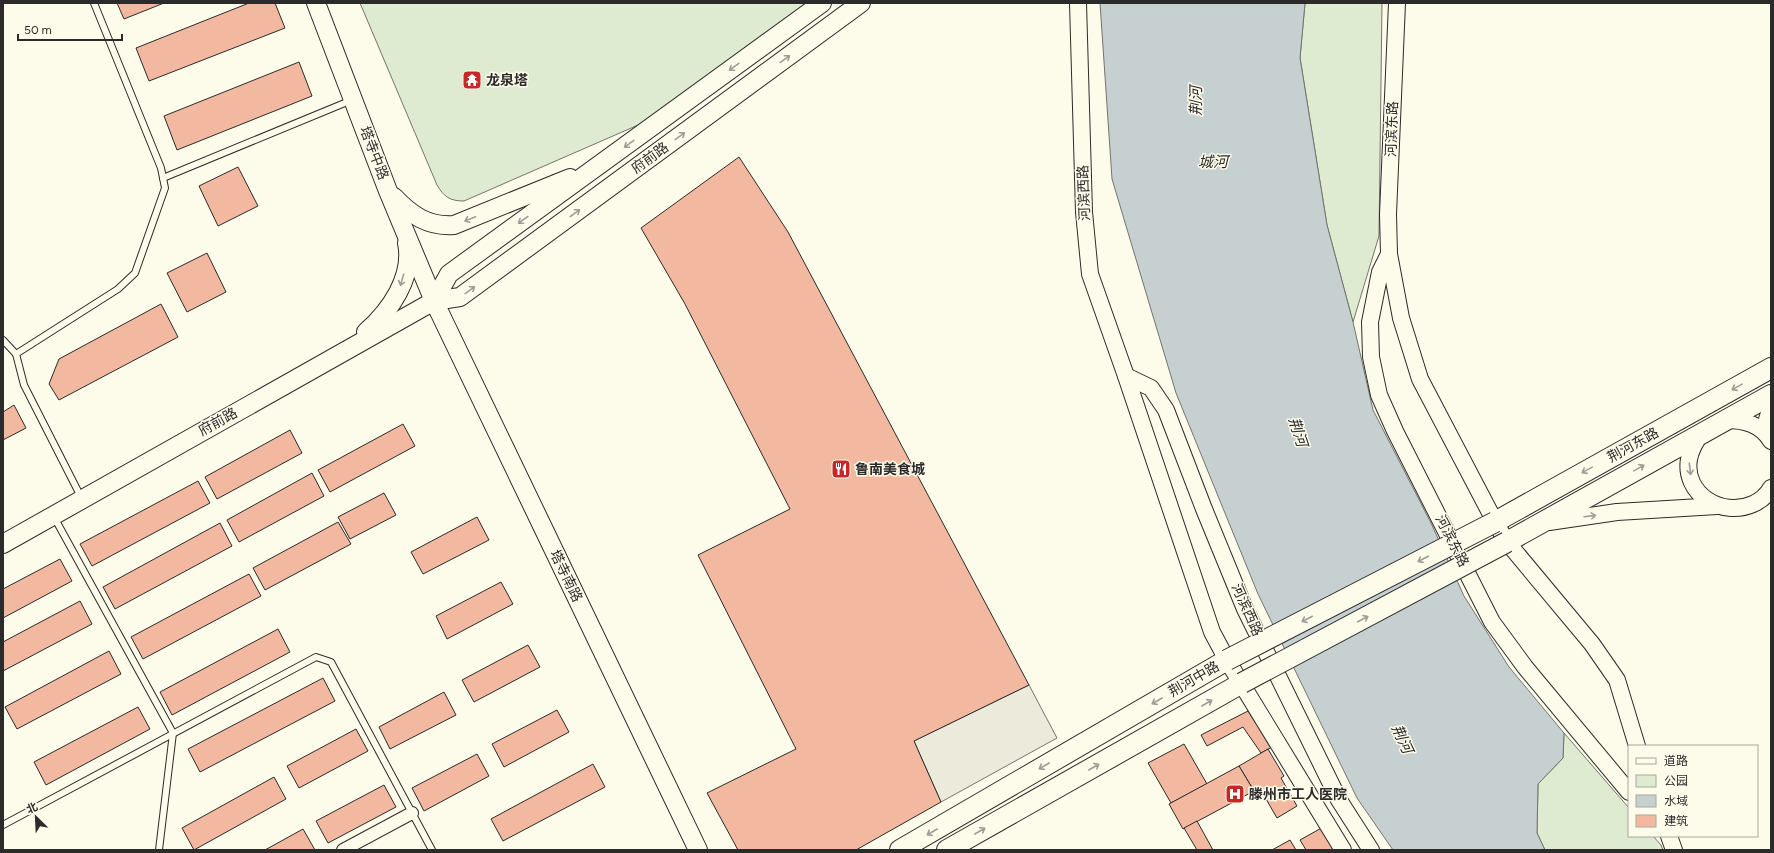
<svg xmlns="http://www.w3.org/2000/svg" width="1774" height="853" font-family="Figtree,'Noto Sans SC',sans-serif">
	<rect width="100%" height="100%" fill="#fdfbea"/>
	<!-- green -->
	<g fill="#deebd1" stroke="#74746e">
		<path d="M360 3H807L645 122 464 201C450 201 444 197 437 185Z"/>
		<path d="M1305 3H1382L1379 236 1353 322 1327 225 1300 58Z"/>
		<path d="M1564 733 1629 808V836H1653L1661 845 1663 850H1545L1537 833 1538 784 1563 758Z"/>
	</g>
	<!-- parking -->
	<path fill="#eceadb" stroke="#74746e" d="M1029 685 1057 738 941 802 914 741Z"/>
	<!-- water -->
	<path fill="#c7d0d0" stroke="#74746e" d="M1100 3H1305L1300 58 1327 225 1353 322 1373 410 1431 523 1464 596 1509 667 1564 733 1563 758 1538 784 1537 833 1545 850H1393L1357 798 1258 594 1176 393 1112 179Z"/>
	<!-- building -->
	<g fill="#f2b8a0" stroke="#2b2b2b">
		<path d="M117 3H164L124 19Z"/>
		<path d="M249 3H275L285 28 149 81 136 48Z"/>
		<path d="M299 62 312 96 177 150 164 116Z"/>
		<path d="M739 157 788 232 1029 685 914 741 941 802 856 850H738L707 793 796 749 698 555 790 509 685 304 641 228Z"/>
		<path d="M238 167 258 206 218 226 199 186Z"/>
		<path d="M207 253 226 292 187 312 167 273Z"/>
		<path d="M161 304 178 337 59 400 49 384 59 359Z"/>
		<path d="M14 405 26 428 3 440V412Z"/>
		<path d="M403 424 415 446 330 492 318 470Z"/>
		<path d="M290 430 302 453 217 499 205 477Z"/>
		<path d="M312 473 324 496 239 542 227 520Z"/>
		<path d="M198 481 210 503 92 566 80 544Z"/>
		<path d="M384 493 396 515 350 539 338 517Z"/>
		<path d="M477 517 489 540 423 574 411 552Z"/>
		<path d="M338 522 351 544 265 590 253 568Z"/>
		<path d="M220 523 232 546 115 609 103 587Z"/>
		<path d="M60 559 72 581 3 618V589Z"/>
		<path d="M249 574 261 596 143 659 131 637Z"/>
		<path d="M501 582 513 604 447 639 436 616Z"/>
		<path d="M80 601 92 624 3 671V642Z"/>
		<path d="M278 629 290 652 172 715 160 692Z"/>
		<path d="M528 645 540 667 474 702 462 680Z"/>
		<path d="M109 651 121 674 17 729 5 707Z"/>
		<path d="M323 678 335 701 200 772 188 749Z"/>
		<path d="M444 692 456 715 390 749 379 727Z"/>
		<path d="M138 707 150 729 46 785 34 762Z"/>
		<path d="M557 710 569 732 504 767 492 744Z"/>
		<path d="M1248 711 1272 747 1261 753 1243 727 1207 746 1201 735Z"/>
		<path d="M356 729 368 751 299 788 287 766Z"/>
		<path d="M1184 744 1207 784 1171 803 1148 763Z"/>
		<path d="M1268 749 1284 776 1281 778 1297 806 1277 818 1259 787 1254 791 1239 766Z"/>
		<path d="M477 754 489 776 424 811 412 788Z"/>
		<path d="M593 764 605 787 503 841 491 819Z"/>
		<path d="M1239 766 1254 791 1183 829 1169 804Z"/>
		<path d="M274 777 286 799 194 850 182 828Z"/>
		<path d="M384 785 396 807 328 843 316 821Z"/>
		<path d="M1197 821 1213 850H1197L1184 828Z"/>
		<path d="M1325 826 1335 850H1306L1300 840Z"/>
		<path d="M303 829 315 850H265Z"/>
		<path d="M1290 840 1296 850H1272Z"/>
	</g>
	<g fill="none" stroke-linecap="round" stroke-linejoin="round">
		<defs>
			<g id="service">
				<path d="M163 178 352 100"/>
				<path d="M3 340 16 354"/>
				<path d="M81 497 24 385 16 354 118 289 135 273 165 188 161 168 94 3"/>
				<path d="M54 517 173 733 159 850"/>
				<path d="M3 825 316 657 331 662 432 850"/>
			</g>
			<path id="minor" d="M343 850 412 813"/>
			<g id="tertiary">
				<path d="M1078 3 1084 212 1090 274 1126 376 1212 632 1227 660 1343 850"/>
				<path d="M1397 3 1388 214 1389 254 1401 318 1420 379 1495 522 1507 542 1592 644 1617 680 1637 746"/>
				<path d="M1389 254 1380 272 1370 322 1371 357 1379 395 1395 431 1492 622 1525 667 1629 792"/>
				<path d="M1126 376 1151 388 1166 410 1204 509 1245 609 1339 800 1371 850"/>
				<path d="M1726 420C1744 420 1761 424 1771 441"/>
				<path d="M1701 434C1695 442 1691 449 1689 459 1683 494 1722 518 1753 504 1760 501 1767 495 1771 488"/>
				<path d="M1770 439 1764 429 1771 407"/>
				<path d="M1549 522 1617 512 1717 506"/>
				<path d="M1669 836 1674 850"/>
			</g>
			<g id="secondary">
				<path d="M316 3 388 191 434 301 698 850"/>
				<path d="M394 197C411 215 428 227 454 225L570 178"/>
				<path d="M434 301 449 274 822 3"/>
				<path d="M366 332C390 311 414 277 407 243"/>
				<path d="M3 544 434 301 460 297 861 3"/>
			</g>
			<g id="primary">
				<path d="M1495 522 1771 368"/>
				<path d="M1507 542 1771 395"/>
				<path d="M900 850 1227 660"/>
				<path d="M947 850 1242 683"/>
			</g>
		</defs>
		<!-- service casing -->
		<use href="#service" stroke="#2b2b2b" stroke-width="8"/>
		<!-- minor casing -->
		<use href="#minor" stroke="#2b2b2b" stroke-width="14"/>
		<!-- tertiary casing -->
		<use href="#tertiary" stroke="#2b2b2b" stroke-width="18"/>
		<!-- secondary casing -->
		<use href="#secondary" stroke="#2b2b2b" stroke-width="20"/>
		<!-- primary casing -->
		<use href="#primary" stroke="#2b2b2b" stroke-width="22"/>
		<!-- service -->
		<use href="#service" stroke="#fdfbea" stroke-width="6"/>
		<!-- minor -->
		<use href="#minor" stroke="#fdfbea" stroke-width="12"/>
		<!-- tertiary -->
		<use href="#tertiary" stroke="#fdfbea" stroke-width="16"/>
		<!-- secondary -->
		<use href="#secondary" stroke="#fdfbea" stroke-width="18"/>
		<!-- primary -->
		<use href="#primary" stroke="#fdfbea" stroke-width="20"/>
		<defs>
			<g id="primary-bridge">
				<path d="M1227 660 1495 522"/>
				<path d="M1242 683 1507 542"/>
			</g>
		</defs>
		<!-- primary-bridge casing -->
		<use href="#primary-bridge" stroke="#2b2b2b" stroke-width="22" stroke-linecap="butt"/>
		<!-- primary-bridge -->
		<use href="#primary-bridge" stroke="#fdfbea" stroke-width="20"/>
	</g>
	<!-- one-way arrows -->
	<defs><path id="oneway-shaft" d="M-6 0H5M1.5-3L5.5 0L1.5 3" fill="none" stroke-width="1.6" stroke-linecap="round" stroke-linejoin="round"/></defs>
	<g stroke="#9e9d94">
		<use href="#oneway-shaft" transform="translate(785 59) rotate(-36)"/>
		<use href="#oneway-shaft" transform="translate(734 67) rotate(144)"/>
		<use href="#oneway-shaft" transform="translate(680 136) rotate(-36)"/>
		<use href="#oneway-shaft" transform="translate(629 144) rotate(144)"/>
		<use href="#oneway-shaft" transform="translate(575 213) rotate(-36)"/>
		<use href="#oneway-shaft" transform="translate(470 219) rotate(158)"/>
		<use href="#oneway-shaft" transform="translate(523 220) rotate(144)"/>
		<use href="#oneway-shaft" transform="translate(402 280) rotate(106)"/>
		<use href="#oneway-shaft" transform="translate(470 290) rotate(-36)"/>
		<use href="#oneway-shaft" transform="translate(1737 387) rotate(151)"/>
		<use href="#oneway-shaft" transform="translate(1639 468) rotate(-29)"/>
		<use href="#oneway-shaft" transform="translate(1690 469) rotate(83)"/>
		<use href="#oneway-shaft" transform="translate(1587 470) rotate(151)"/>
		<use href="#oneway-shaft" transform="translate(1590 516) rotate(-7)"/>
		<use href="#oneway-shaft" transform="translate(1423 559) rotate(153)"/>
		<use href="#oneway-shaft" transform="translate(1307 619) rotate(153)"/>
		<use href="#oneway-shaft" transform="translate(1363 619) rotate(-28)"/>
		<use href="#oneway-shaft" transform="translate(1157 701) rotate(150)"/>
		<use href="#oneway-shaft" transform="translate(1207 703) rotate(-30)"/>
		<use href="#oneway-shaft" transform="translate(1044 766) rotate(150)"/>
		<use href="#oneway-shaft" transform="translate(1094 767) rotate(-30)"/>
		<use href="#oneway-shaft" transform="translate(980 831) rotate(-30)"/>
		<use href="#oneway-shaft" transform="translate(932 832) rotate(150)"/>
	</g>
	<!-- icons -->
	<defs>
		<symbol id="temple-square" viewBox="-11 -11 22 22"><rect x="-9" y="-9" width="18" height="18" rx="4" fill="#c62828" stroke="#fdfbea"/><path d="M0-6L5-2H3V0L6.5 2.5H4V6H1.5V3h-3V6H-4V2.5H-6.5L-3 0V-2H-5Z" fill="#fff"/></symbol>
		<symbol id="restaurant-square" viewBox="-11 -11 22 22"><rect x="-9" y="-9" width="18" height="18" rx="4" fill="#c62828" stroke="#fdfbea"/><path d="M-5-6h1v4h1v-4h1v4h1v-4h1v5L-1.5 .5V6h-2V.5L-5-1ZM5-6V6H3V1.5H1.5Q1.5-4 5-6Z" fill="#fff"/></symbol>
		<symbol id="hospital-square" viewBox="-11 -11 22 22"><rect x="-9" y="-9" width="18" height="18" rx="4" fill="#c62828" stroke="#fdfbea"/><path d="M-5-5h3v3.5h4V-5h3V5h-3V1.5h-4V5h-3Z" fill="#fff"/></symbol>
	</defs>
	<g fill-rule="evenodd">
		<use href="#temple-square" x="461" y="69" width="22" height="22"/>
		<use href="#restaurant-square" x="830" y="458" width="22" height="22"/>
		<use href="#hospital-square" x="1224" y="783" width="22" height="22"/>
	</g>
	<g text-anchor="middle" dominant-baseline="central" stroke-width="3" stroke-linejoin="round" paint-order="stroke">
		<!-- poi labels -->
		<g font-size="14" font-weight="bold" fill="#2b2b2b" stroke="#fdfbea" text-anchor="start">
			<text x="486" y="80">龙泉塔</text>
			<text x="855" y="469">鲁南美食城</text>
			<text x="1249" y="794">滕州市工人医院</text>
		</g>
		<!-- street labels -->
		<g font-size="14" fill="#2b2b2b" stroke="#fdfbea">
			<text transform="translate(1392 129) rotate(-88)">河滨东路</text>
			<text transform="translate(374 153) rotate(69)">塔寺中路</text>
			<text transform="translate(650 158) rotate(-36)">府前路</text>
			<text transform="translate(1084 193) rotate(-92)">河滨西路</text>
			<text transform="translate(218 422) rotate(-29)">府前路</text>
			<text transform="translate(1633 445) rotate(-29)">荆河东路</text>
			<text transform="translate(1452 541) rotate(63)">河滨东路</text>
			<text transform="translate(566 576) rotate(64)">塔寺南路</text>
			<text transform="translate(1247 610) rotate(66)">河滨西路</text>
			<text transform="translate(1194 679) rotate(-30)">荆河中路</text>
		</g>
		<!-- water labels -->
		<g font-size="15" font-style="italic" fill="#2b2b2b" stroke="#fdfbea">
			<text transform="translate(1196 101) rotate(-90)">荆河</text>
			<text x="1213" y="162">城河</text>
			<text transform="translate(1298 432) rotate(72)">荆河</text>
			<text transform="translate(1402 739) rotate(65)">荆河</text>
		</g>
	</g>
	<!-- border -->
	<rect width="1774" height="853" fill="none" stroke="#2b2b2b" stroke-width="8"/>
	<!-- legend -->
	<rect x="1628" y="745" width="130" height="92" fill="#fdfbea" stroke="#a9a89e"/>
	<rect x="1636" y="758" width="20" height="6" fill="#fdfbea" stroke="#a9a89e"/>
	<text x="1664" y="765" font-size="12" fill="#2b2b2b">道路</text>
	<rect x="1636" y="775" width="20" height="12" fill="#deebd1" stroke="#a9a89e"/>
	<text x="1664" y="785" font-size="12" fill="#2b2b2b">公园</text>
	<rect x="1636" y="795" width="20" height="12" fill="#c7d0d0" stroke="#a9a89e"/>
	<text x="1664" y="805" font-size="12" fill="#2b2b2b">水域</text>
	<rect x="1636" y="815" width="20" height="12" fill="#f2b8a0" stroke="#a9a89e"/>
	<text x="1664" y="825" font-size="12" fill="#2b2b2b">建筑</text>
	<!-- north arrow -->
	<g transform="translate(36 817) rotate(336)" stroke="#fdfbea" stroke-width="3" paint-order="stroke">
	<path d="M0-3L7 15L0 10L-7 15Z" fill="#2b2b2b"/>
	<text y="-6" font-size="11" font-weight="bold" text-anchor="middle" fill="#2b2b2b">北</text>
	</g>
	<!-- scale -->
	<path d="M18 34v6h104v-6" fill="none" stroke="#2b2b2b" stroke-width="2"/>
	<text x="24" y="34" font-size="12" fill="#2b2b2b" stroke="#fdfbea" stroke-width="3" paint-order="stroke">50 m</text>
</svg>
